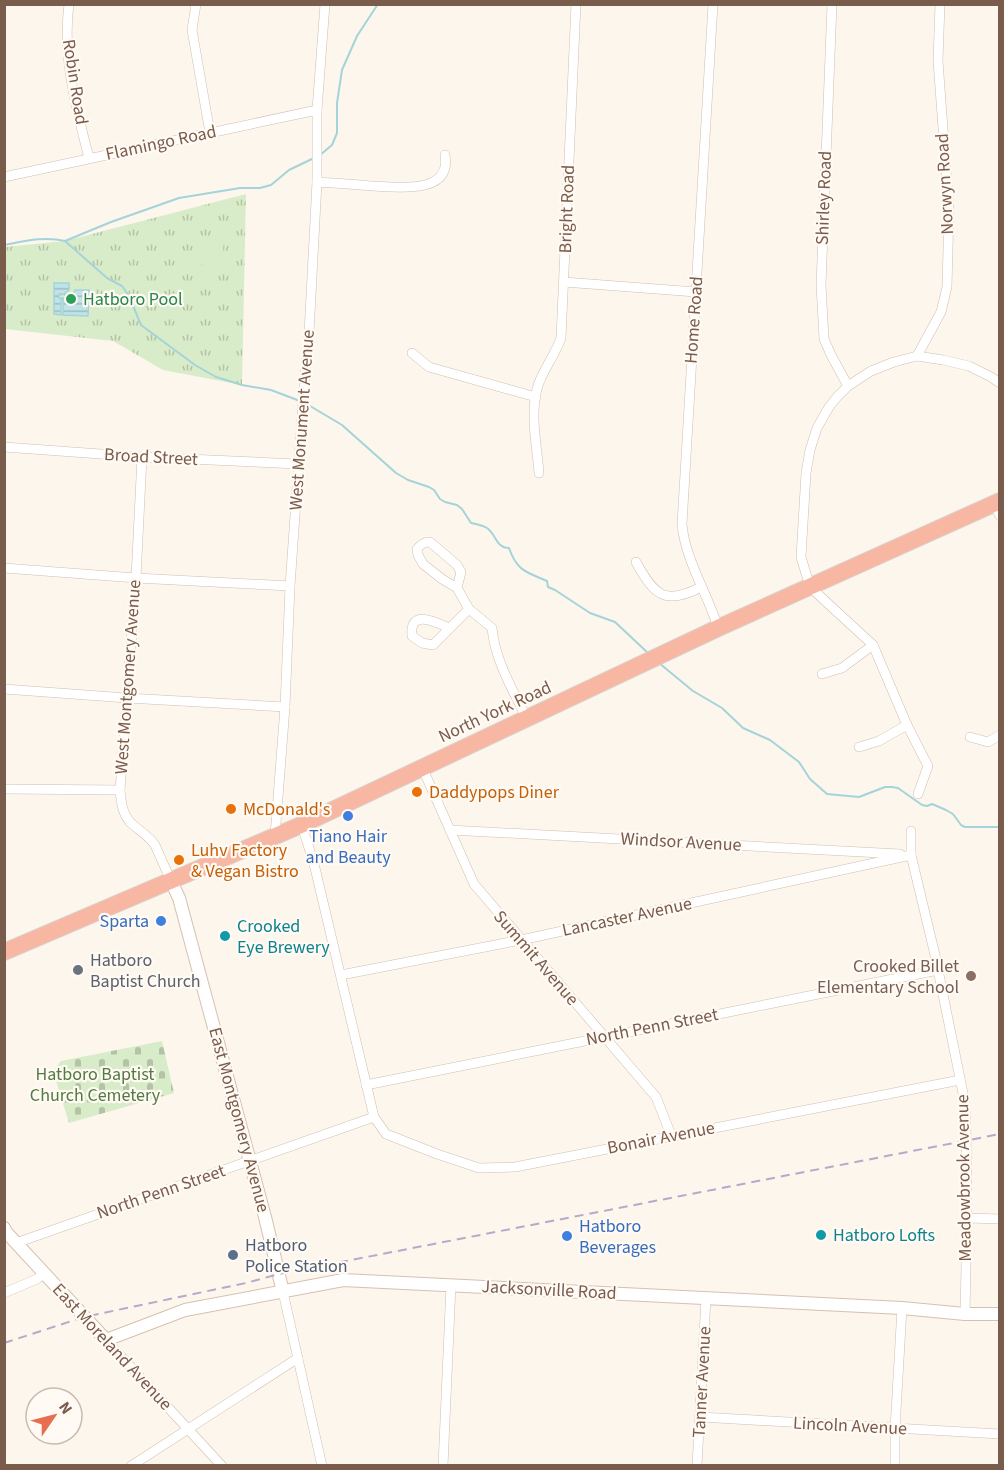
<svg xmlns="http://www.w3.org/2000/svg" width="1004" height="1470" font-family="'Source Sans 3',sans-serif">
	<defs>
		<pattern id="cemetery-stones" width="16" height="16" patternUnits="userSpaceOnUse" patternTransform="scale(1.5)"><rect width="16" height="16" fill="#d8ecc9"/><path d="M2 7V4a2 2 0 0 1 4 0v3zM10 15v-3a2 2 0 0 1 4 0v3z" fill="#b4c2a5"/></pattern>
		<pattern id="park-tufts" width="24" height="20" patternUnits="userSpaceOnUse" patternTransform="scale(1.5)"><rect width="24" height="20" fill="#d8ecc9"/><path d="M3 7l-1-3M5 7V3M7 7l1-3M15 17l-1-3M17 17v-4M19 17l1-3" fill="none" stroke="#b4c2a5"/></pattern>
		<pattern id="water-rules" width="6" height="5" patternUnits="userSpaceOnUse" patternTransform="scale(1.5)"><rect width="6" height="5" fill="#bfe3e8"/><path d="M0 2.5h6" fill="none" stroke="#a0bbbe"/></pattern>
	</defs>
	<rect width="100%" height="100%" fill="#fdf6ec"/>
	<!-- cemetery -->
	<path fill="url(#cemetery-stones)" d="M162 1041 174 1093 69 1123 53 1071 61 1061Z"/>
	<!-- park -->
	<path fill="url(#park-tufts)" d="M246 194 242 385 163 370 113 341 5 329V247L65 241Z"/>
	<!-- garden -->
	<path fill="#d8ecc9" d="M195 238H224L222 265 206 268 198 262 193 254Z"/>
	<!-- water -->
	<path fill="url(#water-rules)" stroke="#a5d3da" stroke-width="1.5" d="M54 283H69V290L64 294H59V298H72L75 290H89L88 316 63 315V299L61 300V315L54 314Z"/>
	<g fill="none" stroke-linecap="round" stroke-linejoin="round">
		<!-- stream -->
		<g stroke="#a5d3da" stroke-width="2">
			<path d="M319 156 332 145 337 133V103L342 70 357 36 378 4"/>
			<path d="M65 241 111 222 179 198 240 188H260L271 185 289 170 314 158"/>
			<path d="M4 245C25 241 45 236 65 241L107 278 122 286 129 296 141 325 195 365 216 377 242 385 271 390 300 401"/>
			<path d="M305 403 342 425 396 473 408 480 429 487 434 490 440 499 445 502 457 505 462 509 471 523C476 524 482 525 487 528 496 534 496 548 509 548 517 571 526 572 547 581L548 587 555 590 590 613 615 622 648 653"/>
			<path d="M659 663 693 691 722 708 743 728 770 740 799 762 810 779 827 794 859 797 885 787H892L898 788 922 805 927 806 932 804 946 810 953 814 961 825 965 827H1000"/>
		</g>
		<defs>
			<g id="street">
				<path d="M69 4C62 57 76 107 89 158"/>
				<path d="M196 4 192 30 210 133"/>
				<path d="M713 4 682 524C685 560 708 594 718 628"/>
				<path d="M832 4 821 285 824 339 831 355 848 386"/>
				<path d="M4 177 317 110"/>
				<path d="M317 182C335 183 354 184 373 186 397 187 452 195 445 155"/>
				<path d="M564 282 696 292"/>
				<path d="M412 353 429 367 536 397"/>
				<path d="M917 356 941 312 947 287 949 210 938 61 940 4"/>
				<path d="M4 447 142 457 298 464"/>
				<path d="M142 457 136 578 120 790C121 801 122 813 130 822 138 830 148 835 155 845L171 881"/>
				<path d="M539 473C537 446 530 416 537 389 541 372 555 356 561 338L576 4"/>
				<path d="M994 504 1000 516"/>
				<path d="M636 562C654 595 665 606 701 587"/>
				<path d="M4 568 136 578 290 586"/>
				<path d="M457 588 461 572 457 565 430 542C424 542 421 544 417 549L418 555 423 564 442 579 457 588 469 609 492 628C495 661 513 690 527 719"/>
				<path d="M449 628C436 622 409 608 412 636L422 643 433 645 469 609"/>
				<path d="M822 674 842 668 873 645"/>
				<path d="M4 689 127 698 285 707"/>
				<path d="M970 737 988 742 1000 735"/>
				<path d="M859 747 879 741 907 725"/>
				<path d="M422 767 474 884 656 1097 671 1135"/>
				<path d="M4 789 120 790"/>
				<path d="M918 794 928 766 907 725 873 645 810 587 801 557 806 473 810 450 817 428 829 407 837 397 848 386 871 371 894 362 917 356 943 360 969 366 991 377 1000 383"/>
				<path d="M301 825 306 838 315 868 374 1117 386 1134 437 1154 479 1168 515 1167 960 1080"/>
				<path d="M450 830 900 854"/>
				<path d="M911 831V855L935 955 964 1098 966 1123 967 1218 965 1314"/>
				<path d="M275 836 285 707 290 586 304 388 309 333 317 182V110L325 4"/>
				<path d="M341 975 521 940 911 855"/>
				<path d="M366 1085 938 970"/>
				<path d="M967 1218 1000 1219"/>
				<path d="M16 1243 374 1117"/>
				<path d="M283 1292 322 1466"/>
				<path d="M4 1293 37 1279 44 1273"/>
				<path d="M106 1340 222 1466"/>
				<path d="M700 1417 1000 1434"/>
				<path d="M131 1466 298 1358"/>
				<path d="M443 1466 451 1285"/>
				<path d="M697 1466 706 1298"/>
				<path d="M895 1466V1429L902 1308"/>
			</g>
			<g id="secondary">
				<path d="M171 881 179 898 265 1217 283 1292"/>
				<path d="M4 1228 6 1232 106 1340 185 1310 343 1280 902 1308 965 1314H1000"/>
			</g>
			<path id="highway" d="M4 952 301 825 718 628 1000 501"/>
		</defs>
		<!-- street casing -->
		<use href="#street" stroke="#d1beb0" stroke-width="10"/>
		<!-- secondary casing -->
		<use href="#secondary" stroke="#d6c0b0" stroke-width="14"/>
		<!-- highway casing -->
		<use href="#highway" stroke="#dad1cd" stroke-width="18"/>
		<!-- street -->
		<use href="#street" stroke="#fff" stroke-width="9"/>
		<!-- secondary -->
		<use href="#secondary" stroke="#fff" stroke-width="12"/>
		<!-- highway -->
		<use href="#highway" stroke="#f7b7a3" stroke-width="16"/>
		<!-- rail -->
		<path stroke="#b9a8c9" stroke-width="2" stroke-dasharray="9 6" stroke-linecap="butt" d="M4 1343 84 1317 246 1283 279 1274 1000 1134"/>
	</g>
	<!-- markers -->
	<circle fill="#2e9e5b" stroke="#fffaf3" stroke-width="2" cx="71" cy="299" r="6"/>
	<g fill="#e8710a" stroke="#fffaf3" stroke-width="2">
		<circle cx="417" cy="792" r="6"/>
		<circle cx="231" cy="809" r="6"/>
		<circle cx="179" cy="860" r="6"/>
	</g>
	<g fill="#3f7fe0" stroke="#fffaf3" stroke-width="2">
		<circle cx="348" cy="816" r="6"/>
		<circle cx="161" cy="921" r="6"/>
		<circle cx="567" cy="1236" r="6"/>
	</g>
	<g fill="#0f9aa8" stroke="#fffaf3" stroke-width="2">
		<circle cx="225" cy="936" r="6"/>
		<circle cx="821" cy="1235" r="6"/>
	</g>
	<circle fill="#6b7280" stroke="#fffaf3" stroke-width="2" cx="78" cy="970" r="6"/>
	<circle fill="#8d6e63" stroke="#fffaf3" stroke-width="2" cx="971" cy="976" r="6"/>
	<circle fill="#5c6f8a" stroke="#fffaf3" stroke-width="2" cx="233" cy="1255" r="6"/>
	<g text-anchor="middle" dominant-baseline="central" stroke-width="4.5" stroke-linejoin="round" paint-order="stroke">
		<!-- street labels -->
		<g font-size="18" fill="#7a5c4d" stroke="#fffaf3">
			<text transform="translate(75 82) rotate(81)">Robin Road</text>
			<text transform="translate(161 143) rotate(-12)">Flamingo Road</text>
			<text transform="translate(945 184) rotate(-93)">Norwyn Road</text>
			<text transform="translate(824 198) rotate(-88)">Shirley Road</text>
			<text transform="translate(567 209) rotate(-88)">Bright Road</text>
			<text transform="translate(694 320) rotate(-86)">Home Road</text>
			<text transform="translate(302 420) rotate(-86)">West Monument Avenue</text>
			<text transform="translate(151 457) rotate(3)">Broad Street</text>
			<text transform="translate(128 677) rotate(-86)">West Montgomery Avenue</text>
			<text transform="translate(495 712) rotate(-25)">North York Road</text>
			<text transform="translate(681 842) rotate(3)">Windsor Avenue</text>
			<text transform="translate(627 917) rotate(-12)">Lancaster Avenue</text>
			<text transform="translate(536 958) rotate(49)">Summit Avenue</text>
			<text transform="translate(652 1027) rotate(-11)">North Penn Street</text>
			<text transform="translate(239 1120) rotate(75)">East Montgomery Avenue</text>
			<text transform="translate(661 1138) rotate(-11)">Bonair Avenue</text>
			<text transform="translate(964 1178) rotate(-91)">Meadowbrook Avenue</text>
			<text transform="translate(161 1192) rotate(-19)">North Penn Street</text>
			<text transform="translate(549 1290) rotate(3)">Jacksonville Road</text>
			<text transform="translate(112 1347) rotate(47)">East Moreland Avenue</text>
			<text transform="translate(702 1382) rotate(-87)">Tanner Avenue</text>
			<text transform="translate(850 1426) rotate(3)">Lincoln Avenue</text>
		</g>
		<!-- leisure labels -->
		<g font-size="18" fill="#27864d" stroke="#fffaf3" text-anchor="start">
			<text x="83" y="299">Hatboro Pool</text>
		</g>
		<!-- food labels -->
		<g font-size="18" fill="#c56008" stroke="#fffaf3" text-anchor="start">
			<text x="429" y="792">Daddypops Diner</text>
			<text x="243" y="809">McDonald's</text>
			<text x="191" y="850">Luhv Factory<tspan x="191" dy="21">&amp; Vegan Bistro</tspan></text>
		</g>
		<!-- shop labels -->
		<g font-size="18" fill="#366cbe" stroke="#fffaf3">
			<text x="348" y="836">Tiano Hair<tspan x="348" dy="21">and Beauty</tspan></text>
			<text x="149" y="921" text-anchor="end">Sparta</text>
			<text x="579" y="1226" text-anchor="start">Hatboro<tspan x="579" dy="21">Beverages</tspan></text>
		</g>
		<!-- culture labels -->
		<g font-size="18" fill="#0d838f" stroke="#fffaf3" text-anchor="start">
			<text x="237" y="926">Crooked<tspan x="237" dy="21">Eye Brewery</tspan></text>
			<text x="833" y="1235">Hatboro Lofts</text>
		</g>
		<!-- worship labels -->
		<g font-size="18" fill="#5b616d" stroke="#fffaf3" text-anchor="start">
			<text x="90" y="960">Hatboro<tspan x="90" dy="21">Baptist Church</tspan></text>
		</g>
		<!-- education labels -->
		<g font-size="18" fill="#785e54" stroke="#fffaf3" text-anchor="end">
			<text x="959" y="966">Crooked Billet<tspan x="959" dy="21">Elementary School</tspan></text>
		</g>
		<!-- park labels -->
		<g font-size="18" fill="#537a41" stroke="#fffaf3">
			<text x="95" y="1074">Hatboro Baptist<tspan x="95" dy="21">Church Cemetery</tspan></text>
		</g>
		<!-- service labels -->
		<g font-size="18" fill="#4e5e75" stroke="#fffaf3" text-anchor="start">
			<text x="245" y="1245">Hatboro<tspan x="245" dy="21">Police Station</tspan></text>
		</g>
	</g>
	<!-- border -->
	<rect width="1004" height="1470" fill="none" stroke="#7a5c4d" stroke-width="12"/>
	<!-- north arrow -->
	<g transform="translate(54 1416) rotate(55)"><circle r="28" fill="#fffaf3" stroke="#cabbb1" stroke-width="1.5"/>
	<path d="M0-4.5L10 22L0 15L-10 22Z" fill="#e76f51"/>
	<text y="-9" font-size="16" font-weight="bold" text-anchor="middle" fill="#7a5c4d">N</text>
	</g>
</svg>
